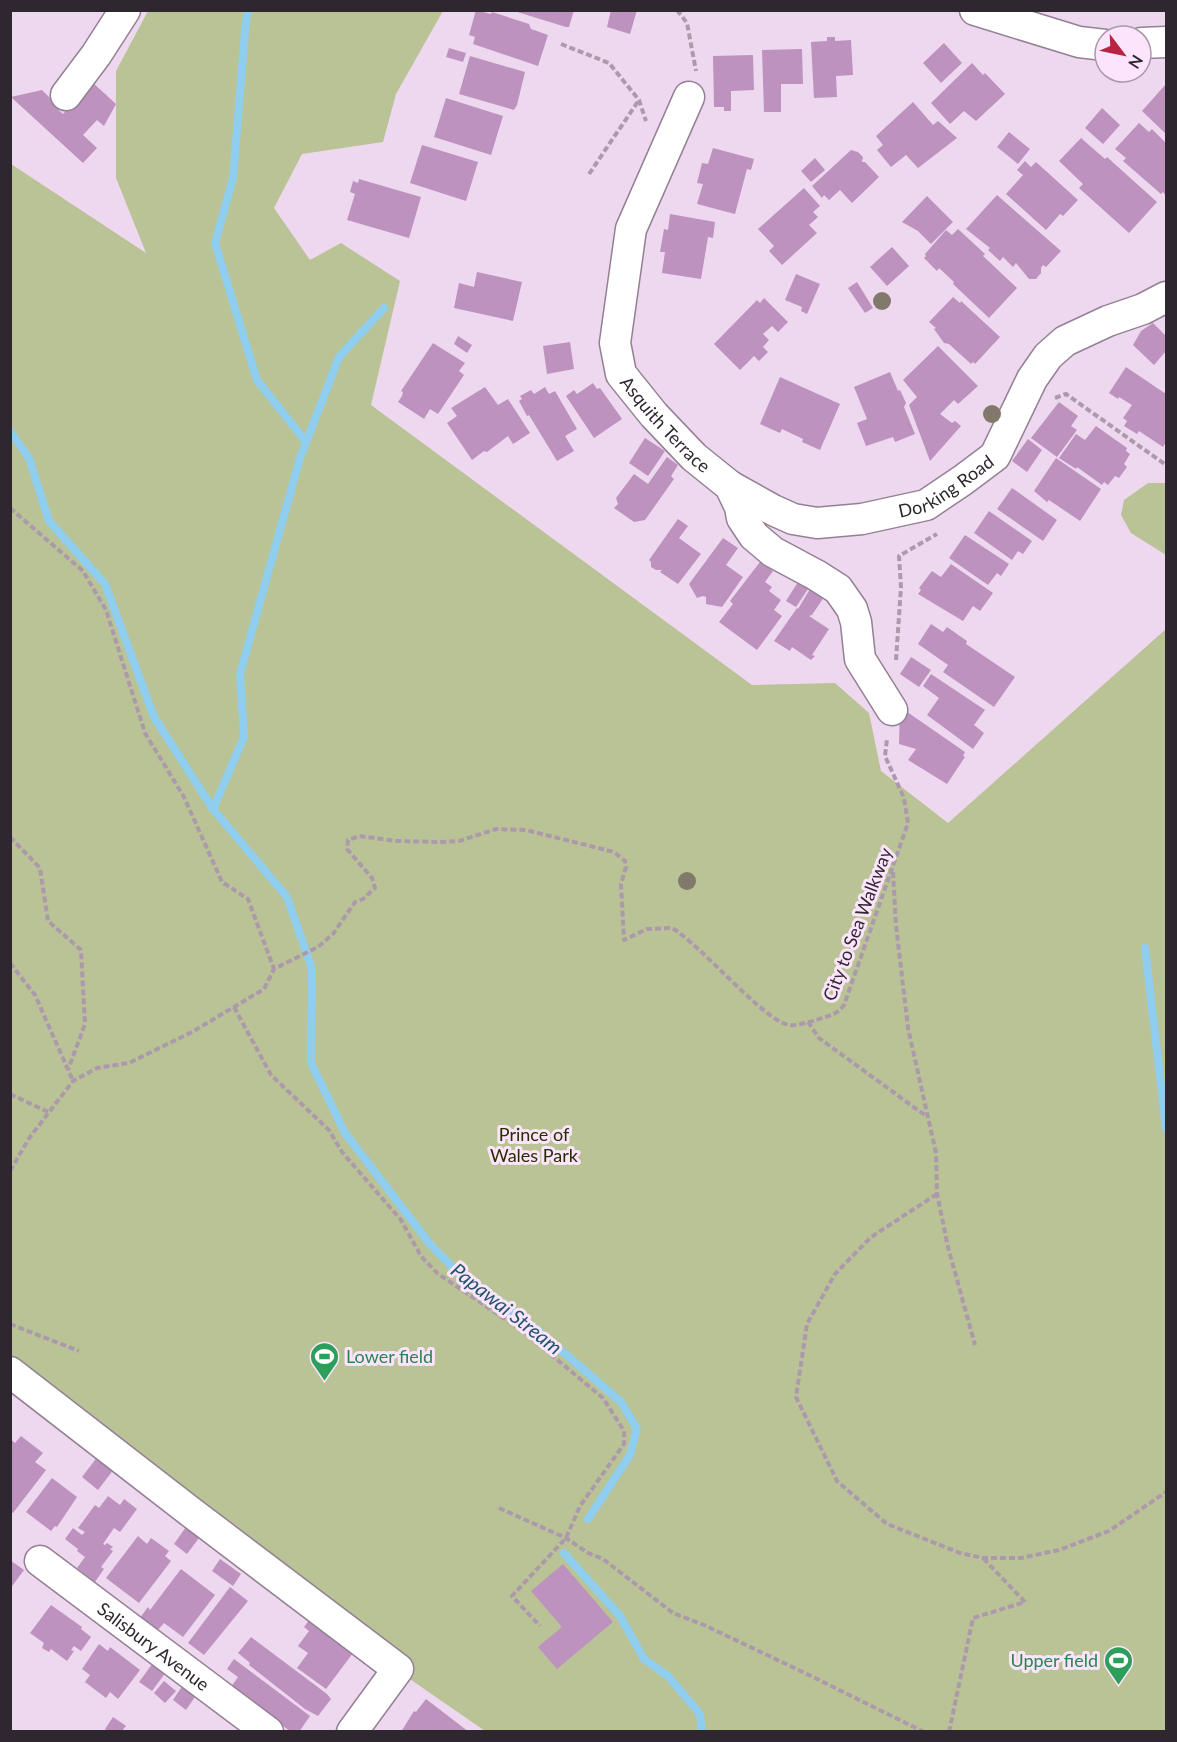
<svg xmlns="http://www.w3.org/2000/svg" width="1177" height="1742" font-family="Lato,sans-serif">
	<rect width="100%" height="100%" fill="#eed8ef"/>
	<!-- green -->
	<g fill="#bac395">
		<path d="M148 11H443L396 94 383 142 302 154 274 208 310 260 341 243 400 281 371 405 752 685 835 683 869 713 881 771 948 823 1166 629V1731H485L287 1594 11 1383V164L146 253 116 178V71Z"/>
		<path d="M1148 483H1166V555L1131 533 1121 515 1124 500Z"/>
	</g>
	<g fill="none" stroke-linecap="round" stroke-linejoin="round">
		<!-- stream -->
		<g stroke="#8fceef" stroke-width="8">
			<path d="M249 10 246 19 233 178 215 243 257 380 306 442"/>
			<path d="M10 431 29 458 49 521 105 584 154 717 213 809 287 897 312 969 311 1063 345 1133 430 1244 467 1282 539 1331 621 1402 637 1429 630 1455 588 1519"/>
			<path d="M213 809 244 737 240 674 300 458 339 357 384 308"/>
			<path d="M1145 948 1166 1129"/>
			<path d="M564 1553 620 1616 644 1659 668 1676 700 1714 702 1732"/>
		</g>
	</g>
	<!-- building -->
	<g fill="#bd92be">
		<path d="M476 10 491 14 492 12 529 24 531 29 548 35 538 66 473 44 475 37 469 35Z"/>
		<path d="M574 10 569 27H566L514 11Z"/>
		<path d="M611 10H637L630 34 607 27Z"/>
		<path d="M827 37H835V41L851 40 853 75 836 76 837 97 814 98 811 42 827 41Z"/>
		<path d="M944 43 962 63 941 83 923 63Z"/>
		<path d="M449 48 466 53 463 62 446 57Z"/>
		<path d="M802 49 803 84H781V112H764L762 50Z"/>
		<path d="M753 55 754 90 731 91V111H724V107H714L713 56Z"/>
		<path d="M470 56 525 72 517 105 514 110 459 94Z"/>
		<path d="M972 63 983 75 985 73 1005 94 976 121 964 111 950 124 931 103Z"/>
		<path d="M92 82 116 104 104 126 97 120 83 135 97 148 83 163 11 97 42 90 56 104 54 106 63 114Z"/>
		<path d="M1166 84V134L1142 111Z"/>
		<path d="M446 98 503 116 491 155 434 137Z"/>
		<path d="M913 102 933 125 938 121 957 138 918 168 906 155 891 167 877 150 883 145 876 136Z"/>
		<path d="M1102 108 1120 125 1103 144 1085 128Z"/>
		<path d="M1139 123 1149 132 1152 129 1166 143V196L1163 192 1161 194 1123 161 1126 158 1115 149Z"/>
		<path d="M1009 132 1030 149 1018 164 997 147Z"/>
		<path d="M1081 138 1105 159 1107 157 1157 202 1129 233 1079 188 1083 184 1059 161Z"/>
		<path d="M422 145 478 162 466 201 410 183Z"/>
		<path d="M713 148 754 159 751 170 747 169 735 214 697 204 703 184 697 183 702 163 708 164Z"/>
		<path d="M851 150 858 152 863 157 862 162H865L879 177 852 203 840 190 829 200 824 195 822 198 812 186Z"/>
		<path d="M815 158 825 170 811 182 801 171Z"/>
		<path d="M1025 161 1031 167 1036 162 1078 200 1063 216 1060 214 1046 230 1006 194 1023 175 1017 170Z"/>
		<path d="M359 179 421 197 409 238 347 220 355 194 350 192 353 181 358 183Z"/>
		<path d="M804 188 820 206 813 212 818 217 809 225 817 233 782 265 769 251 774 246 758 229Z"/>
		<path d="M997 195 1061 251 1046 267 1043 265 1041 268V273L1036 279H1029L1016 263 1013 267 1003 257 1000 261 988 250 990 248 966 229Z"/>
		<path d="M927 196 953 222 931 244 918 231 902 222Z"/>
		<path d="M670 214 715 222 713 238 708 237 701 279 662 273 665 252H660L664 229 668 230Z"/>
		<path d="M958 229 985 254 983 256 1017 288 989 318 953 284 954 282 939 268 937 271 924 258 926 256 925 254 946 230 952 235Z"/>
		<path d="M892 247 909 266 887 286 870 267Z"/>
		<path d="M477 272 522 282 513 321 454 308 459 283 474 287Z"/>
		<path d="M796 274 820 284 807 314 801 311 802 307 785 300Z"/>
		<path d="M857 282 873 308 865 313 848 288Z"/>
		<path d="M953 297 960 303 961 301 1000 337 975 364 973 362 971 364 949 344 944 343 934 329 936 328 929 322Z"/>
		<path d="M764 298 788 322 778 332 772 326 763 334 769 340 763 347 768 352 759 361 754 356 740 370 714 344 757 300 760 303Z"/>
		<path d="M1153 323 1166 336V351L1154 365 1133 345 1141 331Z"/>
		<path d="M458 336 472 345 467 353 454 344Z"/>
		<path d="M570 342 574 369 547 374 543 346Z"/>
		<path d="M433 343 465 363 459 371 464 375 438 414 430 409 424 419 398 402 402 396 403 392 401 391Z"/>
		<path d="M938 346 978 386 958 404 954 400 940 414 952 423 955 421 961 426 930 461 909 405 917 397 903 380Z"/>
		<path d="M1126 367 1166 394V442L1163 447 1139 431 1137 434 1124 426 1127 421 1123 418 1132 405 1119 397 1118 399 1109 393Z"/>
		<path d="M890 372 898 391 900 390 906 403 904 407 915 434 895 442 893 437 866 446 857 423 867 419 854 387Z"/>
		<path d="M780 377 840 404 820 450 802 442 803 439 782 429 780 433 760 424Z"/>
		<path d="M593 383 597 389 600 388 622 419 594 438 566 396 574 390 577 394Z"/>
		<path d="M485 387 498 405 508 399 530 433 513 444 508 436 487 452 484 451 472 460 447 423 457 416 451 408Z"/>
		<path d="M545 387 549 394 555 391 577 429 565 436 574 451 557 461 529 415 527 416 519 401 522 399 520 396 531 390 534 394Z"/>
		<path d="M1059 402 1078 416 1071 426 1077 430 1057 457 1031 438Z"/>
		<path d="M1096 426 1127 448 1126 451 1130 454 1124 464 1127 467 1119 478 1115 476 1108 485 1104 482 1102 485 1077 467 1076 469 1059 458 1076 434 1085 440Z"/>
		<path d="M645 438 665 451 648 476 629 463Z"/>
		<path d="M1028 439 1042 450 1027 472 1012 461Z"/>
		<path d="M667 457 678 465 671 476 674 479 645 520 634 522 614 508 618 504 616 498 634 474 648 484Z"/>
		<path d="M1056 458 1101 489 1080 521 1049 500 1047 502 1034 491Z"/>
		<path d="M1012 488 1057 520 1043 541 997 509Z"/>
		<path d="M989 511 1032 541 1023 554 1018 551 1012 560 974 533Z"/>
		<path d="M678 519 688 526 679 538 701 554 678 584 660 572 662 570H656L651 567V562L649 560Z"/>
		<path d="M965 535 1009 564 1001 576 997 573 988 585 949 558Z"/>
		<path d="M723 538 738 548 726 565 743 577 722 607 706 604V597L703 596 697 598 689 584Z"/>
		<path d="M760 562 773 571 765 582 772 587 769 591 781 600 774 610 782 616 757 650 719 622 733 604 730 601Z"/>
		<path d="M951 564 993 593 980 611 973 606 963 621 918 594 921 590 919 588 932 571 941 577Z"/>
		<path d="M798 582 808 589 796 607 786 601Z"/>
		<path d="M810 589 824 597 812 615 809 616 829 629 812 655 815 656 811 660 792 647 790 651 774 641 797 608 798 609Z"/>
		<path d="M931 624 943 632 947 627 967 641 966 644 1015 677 994 707 943 672 948 665 918 644Z"/>
		<path d="M911 657 931 670 919 687 900 674Z"/>
		<path d="M931 674 985 710 974 725 984 733 973 749 927 715 939 698 923 686Z"/>
		<path d="M900 707 965 752 963 756 965 757 947 784 908 760 916 749 899 744Z"/>
		<path d="M21 1436 43 1453 35 1462 46 1470 13 1513 10 1511V1439L15 1443Z"/>
		<path d="M98 1456 114 1469 98 1490 82 1477Z"/>
		<path d="M52 1478 77 1497 57 1527 55 1526 51 1531 26 1512Z"/>
		<path d="M108 1496 120 1505 124 1499 137 1509 120 1532 114 1528 103 1544 105 1545 107 1543 113 1547 110 1549 113 1551 101 1567 104 1569 95 1582 77 1568 85 1557 77 1551 78 1549 65 1539 73 1528 82 1535 85 1532 78 1528 95 1505 99 1508Z"/>
		<path d="M188 1524 202 1534 187 1554 174 1544Z"/>
		<path d="M138 1536 147 1544 151 1538 169 1551 165 1556 171 1561 139 1603 106 1578Z"/>
		<path d="M220 1559 241 1574 233 1586 212 1571Z"/>
		<path d="M10 1560 24 1570 10 1589Z"/>
		<path d="M563 1564 613 1622 557 1669 538 1647 562 1627 531 1591Z"/>
		<path d="M181 1569 215 1595 183 1637 164 1623 156 1632 139 1619 148 1607 150 1610Z"/>
		<path d="M230 1587 248 1601 204 1655 188 1643Z"/>
		<path d="M51 1605 82 1627 81 1629 91 1637 81 1651 74 1646 71 1650 74 1651 67 1661 51 1649 49 1652 42 1648 44 1643 30 1633Z"/>
		<path d="M313 1615 330 1627 325 1633 353 1653 326 1689 297 1668 308 1653 298 1646 309 1631 304 1627Z"/>
		<path d="M251 1637 327 1694 331 1699 318 1716 305 1709 249 1665 250 1663 238 1653Z"/>
		<path d="M99 1644 108 1651 110 1647 140 1670 118 1699 110 1692 106 1698 85 1682 90 1675 82 1669Z"/>
		<path d="M234 1659 310 1716 299 1732H291L231 1687 238 1677 227 1669Z"/>
		<path d="M153 1663 166 1672 152 1691 139 1682Z"/>
		<path d="M164 1681 176 1691 165 1703 154 1693Z"/>
		<path d="M183 1685 197 1694 186 1710 173 1700Z"/>
		<path d="M426 1699 469 1732H401L414 1711 416 1712Z"/>
		<path d="M113 1717 126 1726 121 1732H108L105 1729Z"/>
	</g>
	<g fill="none" stroke-linecap="round" stroke-linejoin="round">
		<defs>
			<g id="minor">
				<path d="M975 10 1079 42 1105 45"/>
				<path d="M1141 43 1166 42"/>
				<path d="M66 95 96 55 125 10"/>
				<path id="s1" d="M689 97 631 229 615 343 621 374 654 415 694 457 730 486 740 507 742 518 754 536 773 552 816 575 838 589 852 609 856 622 860 659 892 710"/>
				<path id="s2" d="M730 486 773 510 793 519 817 523 862 519 926 505 963 480 995 456 1032 379 1048 356 1065 341 1108 321 1143 309 1166 297"/>
				<path d="M10 1372 192 1513 398 1669 352 1732"/>
				<path id="s3" d="M40 1561 268 1732"/>
			</g>
		</defs>
		<!-- minor casing -->
		<use href="#minor" stroke="#948094" stroke-width="33"/>
		<!-- path -->
		<g stroke="#ac9aac" stroke-width="4" stroke-dasharray="6 3" stroke-linecap="butt">
			<path d="M677 10 687 23 696 71"/>
			<path d="M561 44 609 63 639 100 646 121"/>
			<path d="M589 174 639 100"/>
			<path d="M1055 398 1066 394 1166 465"/>
			<path d="M10 508 83 571 106 610 145 733 184 797 222 882 248 899 274 969"/>
			<path d="M896 660 901 587 899 556 937 534"/>
			<path d="M10 837 40 868 48 921 81 950 85 1024 68 1070"/>
			<path d="M893 872 896 925 908 1028 936 1153 937 1194 948 1247 975 1345"/>
			<path d="M10 963 35 995 73 1081"/>
			<path d="M234 1007 271 1075 329 1130 342 1152 401 1220 421 1256 437 1273 524 1332 603 1398 624 1431V1444L580 1506 566 1538 512 1596 540 1626"/>
			<path d="M808 1022 819 1038 926 1116"/>
			<path d="M10 1094 48 1112"/>
			<path d="M10 1171 30 1137 73 1081 97 1068 129 1063 192 1032 264 989 274 969 318 947 333 934 355 902 363 899 375 888 372 878 347 849 348 840 359 836 396 841 441 842 459 841 496 829 526 830 614 852 625 861 626 867 621 884 624 940 647 929 672 928C701 945 764 1021 789 1025 798 1026 808 1022 816 1020 828 1016 837 1015 844 1005L908 823 904 798 885 756 887 739"/>
			<path d="M937 1194 871 1237 835 1274 807 1324 796 1397 837 1481 887 1524 960 1553 983 1558H1021L1059 1550 1109 1531 1166 1492"/>
			<path d="M10 1324 79 1351"/>
			<path d="M499 1508 566 1538 588 1553 603 1559 673 1613 704 1625 809 1675 924 1732"/>
			<path d="M949 1732 973 1618 1025 1602 984 1559"/>
		</g>
		<!-- minor -->
		<use href="#minor" stroke="#fff" stroke-width="30"/>
	</g>
	<!-- trees -->
	<g fill="#817a6c">
		<circle cx="882" cy="301" r="9"/>
		<circle cx="992" cy="414" r="9"/>
		<circle cx="687" cy="881" r="9"/>
	</g>
	<!-- icons -->
	<defs>
		<symbol id="stadium-pin" viewBox="-11 -11 22 30"><path d="M0 17L-7.5 6A9.5 9.5 0 1 1 7.5 6Z" fill="#2e9e5b" stroke="#fce5fc"/><path d="M0-5a6.5 5 0 1 0 0 10a6.5 5 0 1 0 0-10ZM-3.5-1.8h7v3.6h-7Z" fill="#fff"/></symbol>
	</defs>
	<g fill-rule="evenodd">
		<use href="#stadium-pin" x="308" y="1340" width="33" height="45"/>
		<use href="#stadium-pin" x="1102" y="1644" width="33" height="45"/>
	</g>
	<g text-anchor="middle" dominant-baseline="central" stroke-width="6" stroke-linejoin="round" paint-order="stroke">
		<!-- street labels -->
		<g font-size="18" fill="#2f272f" stroke="#fce5fc">
			<text stroke="none"><textPath href="#s1" startOffset="358">Asquith Terrace</textPath></text>
			<text stroke="none"><textPath href="#s2" startOffset="232">Dorking Road</textPath></text>
			<text transform="translate(857 924) rotate(-69)">City to Sea Walkway</text>
			<text stroke="none"><textPath href="#s3" startOffset="142">Salisbury Avenue</textPath></text>
		</g>
		<!-- park labels -->
		<g font-size="18" fill="#272d00" stroke="#fce5fc">
			<text x="534" y="1134">Prince of<tspan x="534" dy="21">Wales Park</tspan></text>
		</g>
		<!-- leisure labels -->
		<g font-size="18" fill="#27864d" stroke="#fce5fc" text-anchor="start">
			<text x="346" y="1356">Lower field</text>
			<text x="1098" y="1660" text-anchor="end">Upper field</text>
		</g>
		<!-- water labels -->
		<g font-size="20" font-style="italic" fill="#22546b" stroke="#fce5fc">
			<text transform="translate(507 1308) rotate(38)">Papawai Stream</text>
		</g>
	</g>
	<!-- border -->
	<rect width="1177" height="1742" fill="none" stroke="#2f272f" stroke-width="24"/>
	<!-- north arrow -->
	<g transform="translate(1123 54) rotate(122)"><circle r="28" fill="#fce5fc" stroke="#aa99aa" stroke-width="1.5"/>
	<path d="M0-4.5L10 22L0 15L-10 22Z" fill="#b62442"/>
	<text y="-9" font-size="16" font-weight="bold" text-anchor="middle" fill="#2f272f">N</text>
	</g>
</svg>
